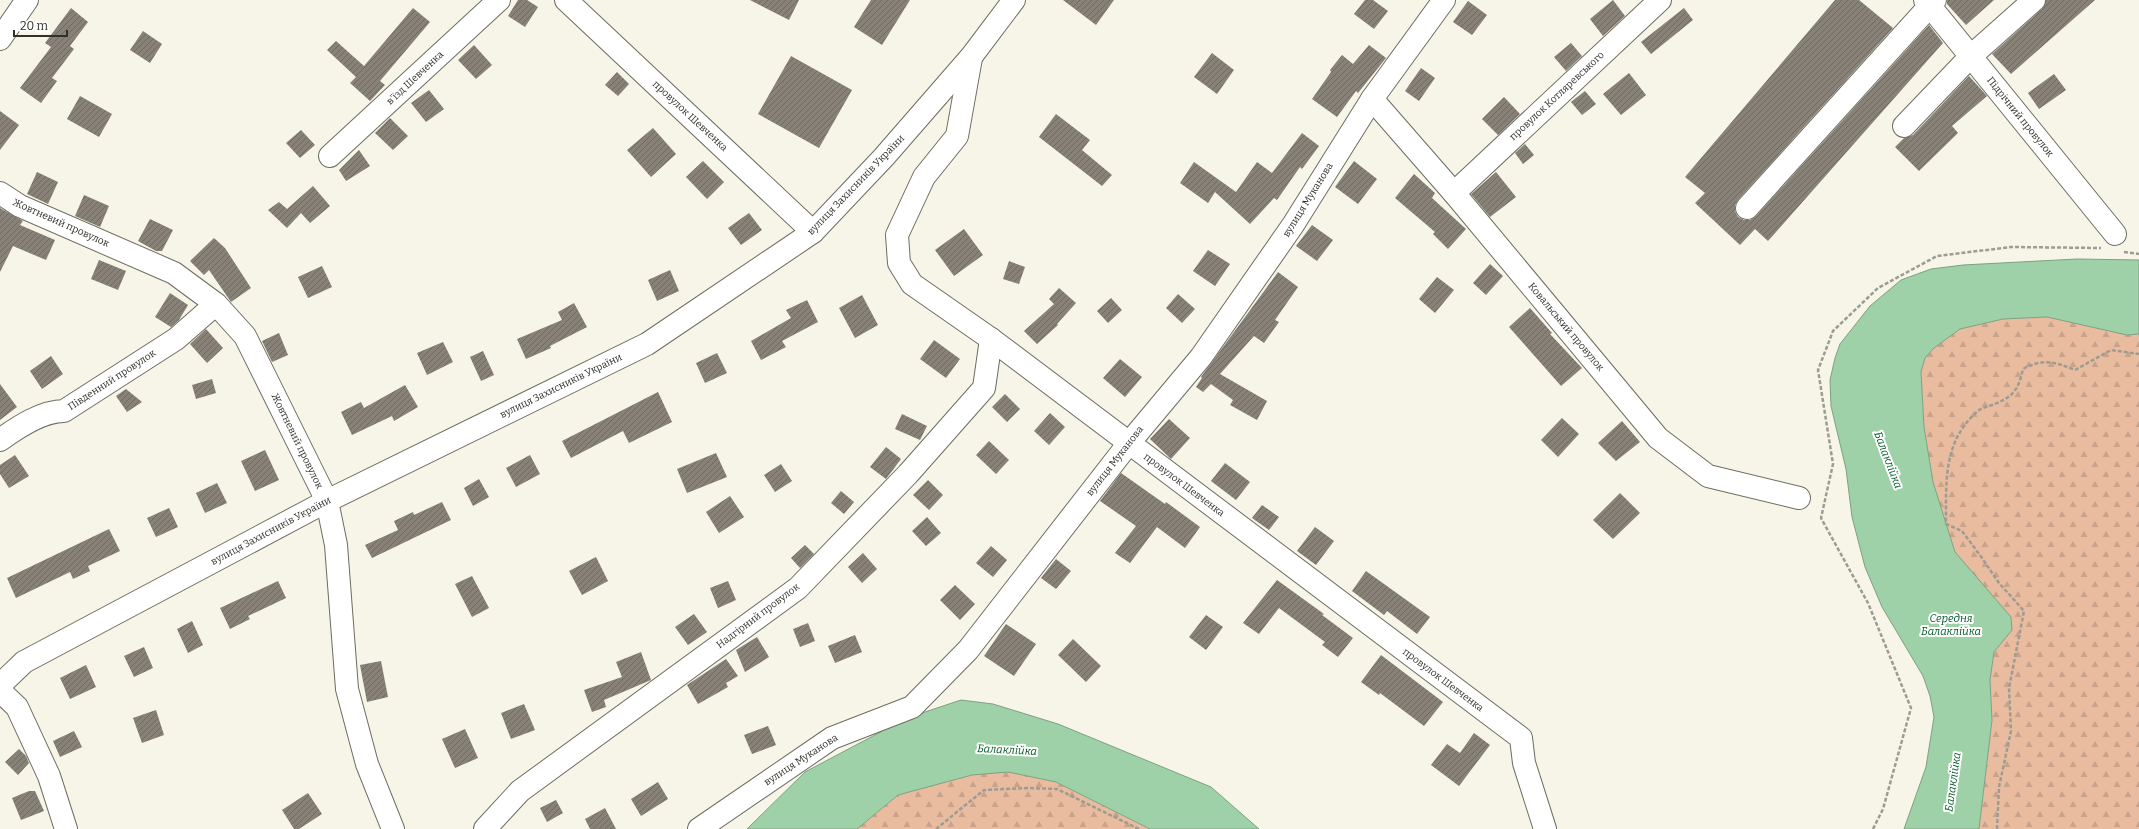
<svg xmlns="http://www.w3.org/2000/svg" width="2139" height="829" font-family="Bitter,serif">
	<defs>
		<pattern id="forest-firs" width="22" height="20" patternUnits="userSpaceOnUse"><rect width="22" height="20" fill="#e9bca0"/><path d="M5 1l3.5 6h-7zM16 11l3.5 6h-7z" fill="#c8a28a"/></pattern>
		<pattern id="building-hatch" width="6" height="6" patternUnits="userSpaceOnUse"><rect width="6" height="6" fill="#878177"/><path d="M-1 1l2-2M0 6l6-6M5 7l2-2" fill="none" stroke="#6f6a62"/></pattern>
	</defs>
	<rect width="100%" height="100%" fill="#f6f5e8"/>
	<!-- forest -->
	<g fill="url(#forest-firs)">
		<path d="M2047 317 2127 335 2139 334V829H1979L1992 720 1990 680 1994 652 2012 630 2004 609 1955 553 1933 482 1924 427 1921 372 1925 358 1934 348 1960 329 2003 319Z"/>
		<path d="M1008 772 1056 782 1150 829H857L898 795 972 775Z"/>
	</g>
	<!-- water -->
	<g fill="#9ed1a7" stroke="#7da182">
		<path d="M2077 259 2139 260V334L2127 335 2047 317 2003 319 1960 329 1934 348 1925 358 1921 372 1924 427 1933 482 1955 552 2011 617 2012 630 1994 652 1990 680 1992 720 1979 829H1904L1926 767 1934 717 1930 696 1923 676 1882 607 1865 567 1852 517 1846 469 1831 406 1830 380 1835 358 1840 344 1870 306 1901 280 1931 269 1963 265Z"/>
		<path d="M961 700 993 704 1058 724 1211 787 1259 829H1150L1056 782 1008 772 972 775 898 795 857 829H747L805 772 907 718Z"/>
	</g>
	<!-- building -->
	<g fill="url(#building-hatch)">
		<path d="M518 0H527L538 7 525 27 508 16Z"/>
		<path d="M750 0H799L789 20Z"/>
		<path d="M871 0H910L882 45 854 27Z"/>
		<path d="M1063 0H1114L1096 25Z"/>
		<path d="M1365 0H1373L1388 11 1374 29 1354 14Z"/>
		<path d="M1613 0 1625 16 1603 36 1590 19Z"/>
		<path d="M1835 0H1859L1893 28 1738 200 1735 205V211L1738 217 1744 220H1750L1756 216 1929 25 1943 43 1768 241 1755 229 1740 245 1695 203 1705 193 1685 177Z"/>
		<path d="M1947 0H1994L1966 25 1947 4Z"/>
		<path d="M2046 0H2095L2011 74 1992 54 2042 9Z"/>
		<path d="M1468 1 1487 15 1472 35 1453 22Z"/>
		<path d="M71 8 88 22 70 46 74 49 52 78 57 81 41 103 20 88 51 47 45 43Z"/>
		<path d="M413 8 430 22 380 81 385 85 370 101 350 83 356 77 327 50 336 41 364 66Z"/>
		<path d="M1684 8 1693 20 1651 54 1641 42Z"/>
		<path d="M143 31 162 44 150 63 130 50Z"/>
		<path d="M1571 43 1582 56 1566 71 1554 57Z"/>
		<path d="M474 45 492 65 476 79 458 60Z"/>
		<path d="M1369 45 1386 58 1358 93 1356 91 1337 117 1312 99 1331 72 1330 70 1342 55 1353 64Z"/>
		<path d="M1212 53 1234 70 1217 94 1194 77Z"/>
		<path d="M791 56 852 90 819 148 758 114Z"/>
		<path d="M1421 68 1435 78 1419 101 1405 91Z"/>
		<path d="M617 72 629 84 618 96 605 85Z"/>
		<path d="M1629 73 1646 95 1621 115 1603 94Z"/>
		<path d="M2054 74 2066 90 2039 109 2028 93Z"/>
		<path d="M1969 76 1987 96 1952 126 1958 133 1919 171 1895 147 1904 138 1913 135Z"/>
		<path d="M429 90 444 109 426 122 411 103Z"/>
		<path d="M1585 91 1596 104 1582 115 1571 102Z"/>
		<path d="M80 96 112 114 99 137 67 119Z"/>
		<path d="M1504 97 1520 114 1498 135 1482 119Z"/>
		<path d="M0 111 19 125 0 150Z"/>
		<path d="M1056 114 1090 140 1082 150 1112 175 1102 186 1039 137Z"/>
		<path d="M390 118 408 136 393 150 375 133Z"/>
		<path d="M653 128 676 154 651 177 627 150Z"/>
		<path d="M301 130 315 145 300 158 286 143Z"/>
		<path d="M1302 133 1319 146 1302 169 1300 167 1277 200 1274 198 1250 224 1215 192 1208 203 1180 183 1194 162 1236 192 1257 162 1272 173Z"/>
		<path d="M1525 144 1534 155 1523 164 1515 153Z"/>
		<path d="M359 150 370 166 346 181 339 170Z"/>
		<path d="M703 161 724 182 707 199 686 177Z"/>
		<path d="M1354 161 1377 179 1358 204 1335 187Z"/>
		<path d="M37 172 58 182 48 204 27 194Z"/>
		<path d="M1496 172 1516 197 1490 217 1471 194Z"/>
		<path d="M1414 174 1435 193 1432 198 1466 229 1448 249 1433 234 1435 232 1395 198Z"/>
		<path d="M313 186 330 206 310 223 301 213 287 228 268 210 279 202 287 209Z"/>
		<path d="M84 195 109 206 100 227 75 216Z"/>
		<path d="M0 208 23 221 20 225 55 240 46 260 13 246 0 272Z"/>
		<path d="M749 213 762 230 741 245 728 228Z"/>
		<path d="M150 219 173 230 162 251H156L138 241Z"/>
		<path d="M1312 225 1333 240 1317 261 1296 246Z"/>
		<path d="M964 229 983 255 954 276 935 250Z"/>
		<path d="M214 238 225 248 251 288 231 302 209 270 204 275 190 261Z"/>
		<path d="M1208 250 1230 264 1215 286 1193 271Z"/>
		<path d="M99 260 126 271 118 290 91 279Z"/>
		<path d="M1009 261 1025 267 1019 284 1003 279Z"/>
		<path d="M1490 264 1503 276 1486 295 1473 283Z"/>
		<path d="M322 266 332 287 308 298 298 277Z"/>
		<path d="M670 270 679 291 657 301 648 280Z"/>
		<path d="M1278 272 1298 287 1275 320 1279 322 1264 343 1254 336 1220 374 1267 401 1257 420 1230 405 1233 400 1211 384 1203 392 1196 387 1202 378 1201 377Z"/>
		<path d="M1437 277 1454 290 1435 313 1419 299Z"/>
		<path d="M1059 288 1076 303 1057 324 1058 325 1037 344 1024 331 1054 304 1049 299Z"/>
		<path d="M170 293 188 305 179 320 171 327 155 317Z"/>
		<path d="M1178 294 1195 309 1182 323 1166 308Z"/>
		<path d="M862 295 878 325 855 338 839 308Z"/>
		<path d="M1111 298 1122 310 1108 323 1097 311Z"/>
		<path d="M807 300 818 322 782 341 786 347 761 360 751 341 791 318 786 310Z"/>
		<path d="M574 303 587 327 550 346 551 348 526 359 517 339 562 320 558 312Z"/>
		<path d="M1530 308 1552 333 1550 334 1582 368 1561 386 1509 327Z"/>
		<path d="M206 329 223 348 207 363 190 344Z"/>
		<path d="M279 333 288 355 272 362 262 341Z"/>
		<path d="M934 340 960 359 946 378 920 359Z"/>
		<path d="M443 342 453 362 427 375 417 353Z"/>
		<path d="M483 351 494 375 481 381 470 357Z"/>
		<path d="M717 353 727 373 705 383 696 363Z"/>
		<path d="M51 356 63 374 42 389 30 371Z"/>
		<path d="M1120 359 1142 377 1125 397 1103 378Z"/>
		<path d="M212 379 216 393 196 399 192 385Z"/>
		<path d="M0 384 17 407 0 420Z"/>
		<path d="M405 385 418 407 394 421 392 416 352 435 341 412 361 402 364 408Z"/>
		<path d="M126 389 142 402 127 412 116 396Z"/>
		<path d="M658 392 672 422 629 443 623 431 571 458 562 441Z"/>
		<path d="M1005 394 1020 409 1007 422 992 407Z"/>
		<path d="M1050 413 1065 427 1049 445 1034 431Z"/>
		<path d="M902 414 927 426 920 440 895 429Z"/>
		<path d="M1562 418 1579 434 1558 457 1541 440Z"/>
		<path d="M1169 419 1190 438 1171 459 1150 439Z"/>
		<path d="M1622 421 1640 442 1616 461 1598 443Z"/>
		<path d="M989 441 1009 460 996 474 976 455Z"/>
		<path d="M886 447 901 459 886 479 870 467Z"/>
		<path d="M265 450 279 480 255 491 241 461Z"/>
		<path d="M716 453 727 477 687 493 677 469Z"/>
		<path d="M15 455 29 476 9 488 0 474V465Z"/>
		<path d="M530 455 540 474 516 487 506 468Z"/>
		<path d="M1225 463 1250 482 1236 500 1211 481Z"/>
		<path d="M781 464 792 481 775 492 764 475Z"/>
		<path d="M1121 473 1165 504 1166 502 1200 527 1185 548 1157 527 1130 563 1115 553 1136 526 1100 501Z"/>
		<path d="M479 479 489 497 473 506 464 488Z"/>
		<path d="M928 480 943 495 929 510 913 495Z"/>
		<path d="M217 483 227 503 205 513 196 493Z"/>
		<path d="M841 491 854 502 844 514 831 503Z"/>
		<path d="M1620 493 1640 513 1613 539 1593 520Z"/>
		<path d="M730 496 744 517 719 533 706 512Z"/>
		<path d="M442 502 451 520 372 558 365 545 398 530 394 521 413 512 414 515Z"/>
		<path d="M1262 505 1279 517 1269 530 1252 518Z"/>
		<path d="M169 508 178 527 156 537 147 518Z"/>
		<path d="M927 517 941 533 926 546 912 531Z"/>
		<path d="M1315 527 1334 541 1316 565 1297 551Z"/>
		<path d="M109 529 120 551 88 566 90 571 73 579 70 572 16 598 7 578Z"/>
		<path d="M805 545 814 554 800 568 791 558Z"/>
		<path d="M991 546 1007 560 993 577 976 563Z"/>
		<path d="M863 553 877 569 862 583 848 567Z"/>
		<path d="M596 557 608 581 582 595 569 571Z"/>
		<path d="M1056 559 1071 571 1056 589 1041 578Z"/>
		<path d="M1366 571 1430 617 1417 634 1387 611 1384 615 1352 591Z"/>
		<path d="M472 576 489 608 472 617 455 584Z"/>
		<path d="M1277 580 1324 614 1322 615 1353 638 1338 657 1322 645 1325 642 1279 608 1259 634 1243 623Z"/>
		<path d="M278 581 286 598 248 616 250 619 230 629 220 608Z"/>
		<path d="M728 581 736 600 718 608 710 588Z"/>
		<path d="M955 585 975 604 960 620 940 600Z"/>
		<path d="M694 614 707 632 688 645 675 627Z"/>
		<path d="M1206 615 1223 627 1206 650 1189 637Z"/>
		<path d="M192 621 203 645 188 653 177 629Z"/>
		<path d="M808 623 815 641 800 647 793 629Z"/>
		<path d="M1006 624 1036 644 1014 676 984 656Z"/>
		<path d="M855 635 862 652 835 663 828 646Z"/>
		<path d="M757 637 769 657 745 672 736 650Z"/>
		<path d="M1073 639 1101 666 1086 682 1058 655Z"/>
		<path d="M144 647 153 668 134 677 124 656Z"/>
		<path d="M641 652 651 680 604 700 606 707 592 712 584 690 622 677 616 662Z"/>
		<path d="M1381 655 1443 702 1424 726 1380 693 1379 695 1361 682Z"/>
		<path d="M726 659 738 676 726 683 728 687 698 704 687 685Z"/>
		<path d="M381 661 388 697 367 702 360 665Z"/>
		<path d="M86 665 96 687 70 699 60 678Z"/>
		<path d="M524 704 535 730 511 739 501 713Z"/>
		<path d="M156 710 164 735 142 743 133 718Z"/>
		<path d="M768 726 776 745 752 754 744 735Z"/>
		<path d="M465 729 478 758 455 768 442 739Z"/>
		<path d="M74 731 82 747 60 757 53 741Z"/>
		<path d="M1474 733 1490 745 1459 786 1431 765 1447 744 1460 753Z"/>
		<path d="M19 749 26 756 29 763 18 775 5 762Z"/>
		<path d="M658 782 668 799 641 816 631 799Z"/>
		<path d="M29 791H35L44 811 21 820 12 798Z"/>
		<path d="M308 793 322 814 299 829H294L282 810Z"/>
		<path d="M556 800 563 813 547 822 540 808Z"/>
		<path d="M605 808 616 829H590L585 819Z"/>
	</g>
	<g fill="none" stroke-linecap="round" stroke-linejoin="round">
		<defs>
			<g id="minor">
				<path d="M566 0 813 232"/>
				<path d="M1925 0 2115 234"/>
				<path d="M0 39 27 0"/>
				<path d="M971 58 957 136 924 177 897 235 899 263 912 284 991 339 1521 738 1524 763 1545 829"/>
				<path d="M1372 99 1454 193 1658 438 1708 476 1799 498"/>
				<path d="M1904 126 1971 56 2034 0"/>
				<path d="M330 156 499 0"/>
				<path d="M0 193 20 206 174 273 216 304 245 336 327 501 336 545 347 689 367 764 393 829"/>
				<path d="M1454 193 1660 0"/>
				<path d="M1747 208 1935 0"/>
				<path d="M0 440C18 427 42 411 64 411L176 339 216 304"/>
				<path d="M0 685 24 662 327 501 647 344 813 232 884 157 971 57 1014 0"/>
				<path d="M0 691 17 707 49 776 66 829"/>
				<path d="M485 829 520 791 798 588 908 474 984 388 991 339"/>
				<path d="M699 829 832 738 912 707 968 650 1129 443 1201 357 1293 225 1372 99 1444 0"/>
			</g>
		</defs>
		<!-- minor casing -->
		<use href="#minor" stroke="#6e6d62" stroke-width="24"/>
		<!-- path -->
		<g stroke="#9d9c93" stroke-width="2.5" stroke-dasharray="4 2" stroke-linecap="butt">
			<path d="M2124 252 2139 254"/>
			<path d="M936 829 984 790 1028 788 1057 789 1139 829"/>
			<path d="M1873 829 1883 809 1911 708 1868 603 1821 518 1833 464 1818 370 1833 331 1878 288 1937 256 2011 247 2101 248"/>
			<path d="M1997 829 1999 787 2011 731 2009 688 2024 611 1999 583 1982 558 1962 531 1946 524C1946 481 1943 441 1978 411 1981 408 1987 407 1992 405 2013 397 2018 391 2023 369 2043 358 2055 362 2075 370L2111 350 2139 354"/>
		</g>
		<!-- minor -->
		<use href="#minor" stroke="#fff" stroke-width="22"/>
	</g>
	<g text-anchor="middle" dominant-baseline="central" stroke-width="4" stroke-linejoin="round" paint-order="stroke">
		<!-- street labels -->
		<g font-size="10" fill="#31312c" stroke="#fff">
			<text transform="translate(415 78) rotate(-43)">в'їзд Шевченка</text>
			<text transform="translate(1557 96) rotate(-43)">провулок Котляревського</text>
			<text transform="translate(690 116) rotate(43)">провулок Шевченка</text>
			<text transform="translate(2020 117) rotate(51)">Підрічний провулок</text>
			<text transform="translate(856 185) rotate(-46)">вулиця Захисників України</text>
			<text transform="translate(1308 200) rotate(-58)">вулиця Муканова</text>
			<text transform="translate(61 223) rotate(24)">Жовтневий провулок</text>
			<text transform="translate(1566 327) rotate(50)">Ковальський провулок</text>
			<text transform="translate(112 380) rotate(-33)">Південний провулок</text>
			<text transform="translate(561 386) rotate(-26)">вулиця Захисників України</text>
			<text transform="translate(297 441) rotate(64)">Жовтневий провулок</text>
			<text transform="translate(1115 461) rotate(-52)">вулиця Муканова</text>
			<text transform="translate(1184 485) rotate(37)">провулок Шевченка</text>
			<text transform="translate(271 531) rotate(-28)">вулиця Захисників України</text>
			<text transform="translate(758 616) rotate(-37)">Надгірний провулок</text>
			<text transform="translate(1443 680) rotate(37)">провулок Шевченка</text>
			<text transform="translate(801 760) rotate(-33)">вулиця Муканова</text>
		</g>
		<!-- water labels -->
		<g font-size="11" font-style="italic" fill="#015725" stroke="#fff">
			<text transform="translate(1888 460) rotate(69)">Балаклійка</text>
			<text x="1951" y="618">Середня<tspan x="1951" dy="13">Балаклійка</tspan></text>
			<text transform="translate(1007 750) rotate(3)">Балаклійка</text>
			<text transform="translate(1953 782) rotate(-82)">Балаклійка</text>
		</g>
	</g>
	<!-- scale -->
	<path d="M14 30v6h53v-6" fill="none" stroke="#31312c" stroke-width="2"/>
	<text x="20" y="30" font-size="12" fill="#31312c" stroke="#ffffff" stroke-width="3" paint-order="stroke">20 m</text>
</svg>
